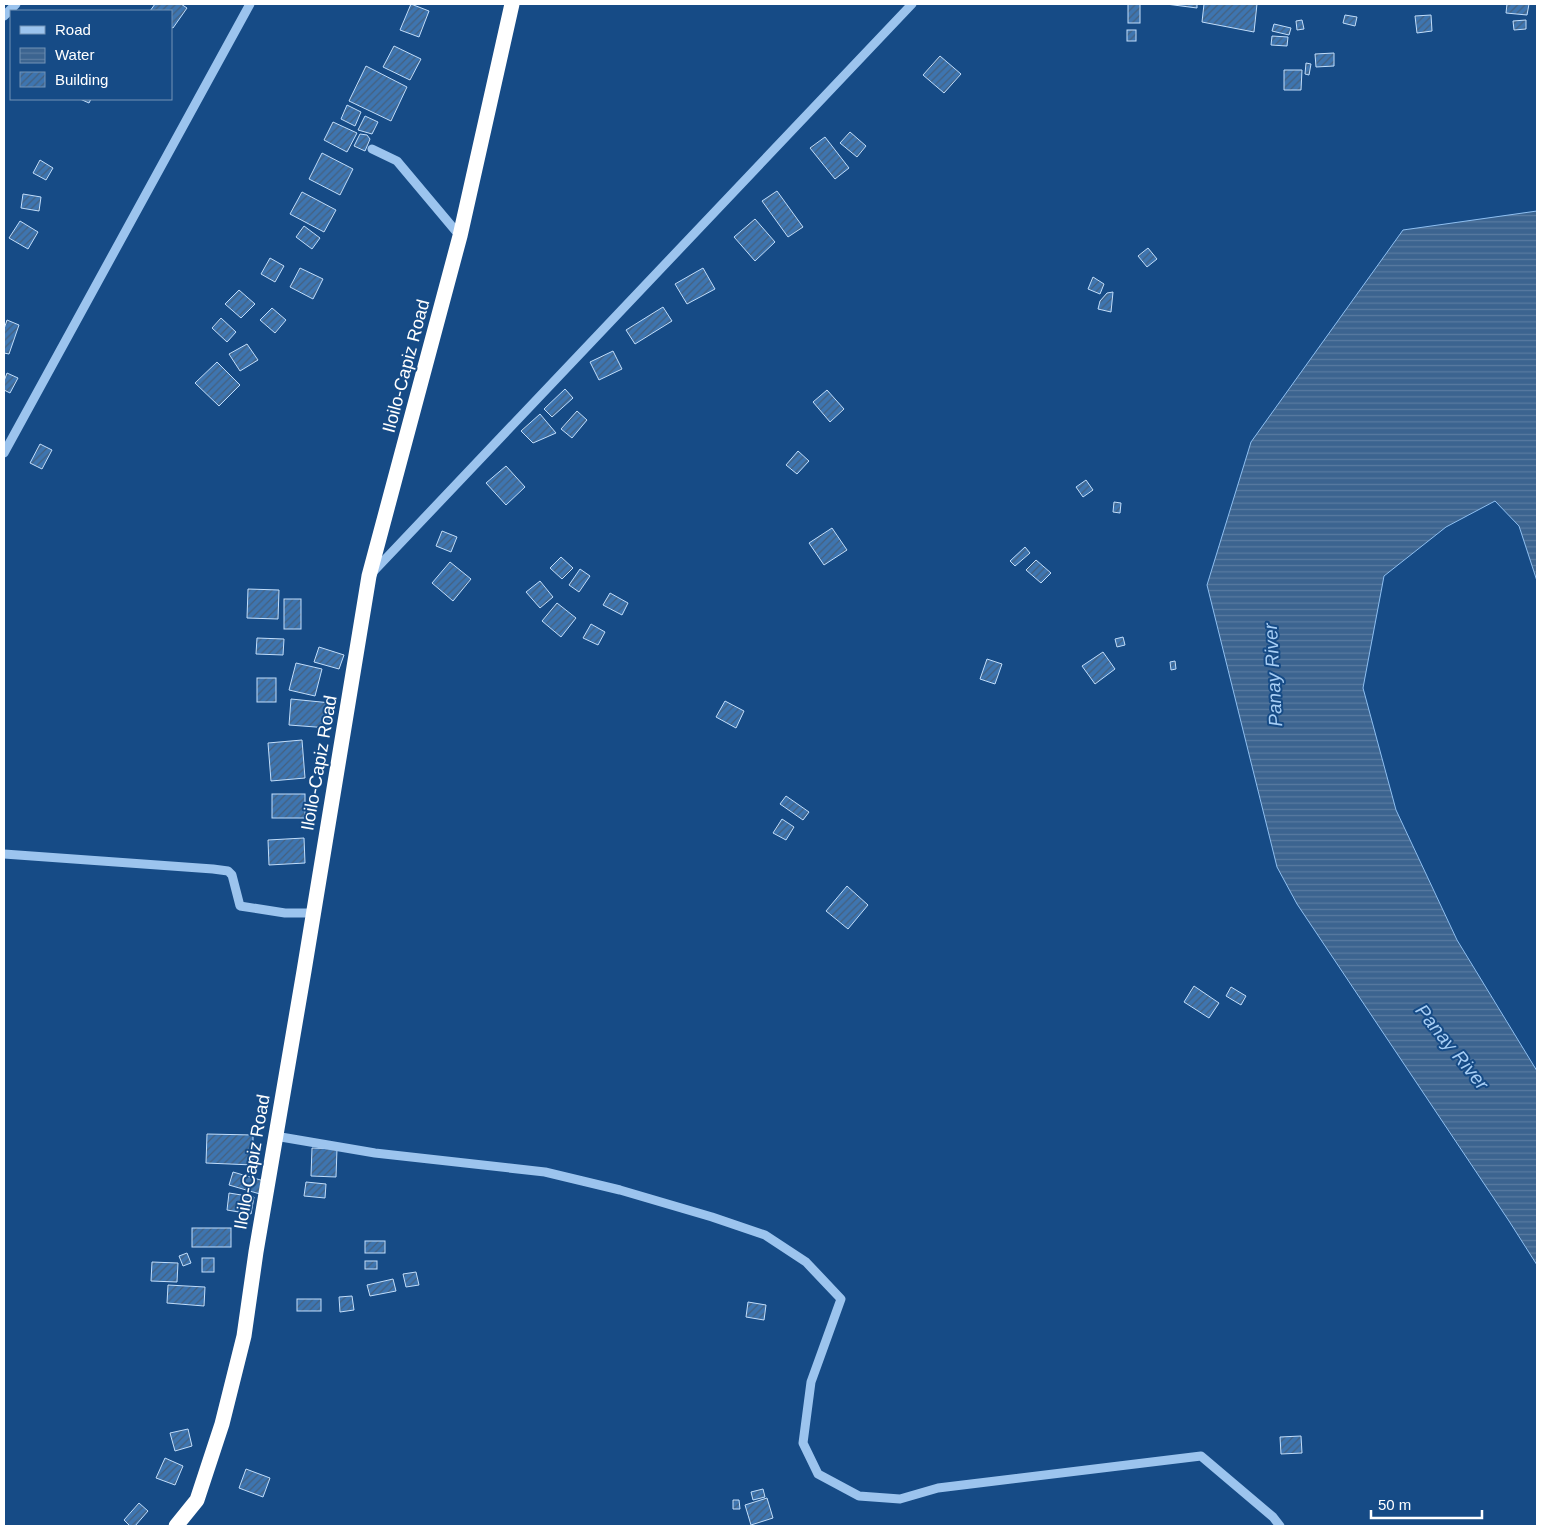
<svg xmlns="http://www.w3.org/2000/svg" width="1541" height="1530" font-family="Arial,sans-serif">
	<defs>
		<pattern id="water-rules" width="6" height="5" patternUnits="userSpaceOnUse" patternTransform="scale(1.25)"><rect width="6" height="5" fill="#3c6490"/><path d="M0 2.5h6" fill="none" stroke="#597ba1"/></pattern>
		<pattern id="building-hatch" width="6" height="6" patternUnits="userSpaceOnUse" patternTransform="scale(1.25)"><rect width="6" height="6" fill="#3e75b0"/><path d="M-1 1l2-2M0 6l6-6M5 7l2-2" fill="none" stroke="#45607e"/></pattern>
	</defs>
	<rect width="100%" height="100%" fill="#164b86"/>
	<!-- water -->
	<path fill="url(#water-rules)" stroke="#8ebff1" d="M1537 211V581L1519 526 1495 501 1446 527 1384 576 1363 688 1396 810 1457 940 1537 1071V1265L1509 1221 1297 904 1277 867 1207 585 1251 442 1403 230Z"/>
	<!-- building -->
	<g fill="url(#building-hatch)" stroke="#c1ddfa">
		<path d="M155 4H181L187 8 173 28 171 27V11H150Z"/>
		<path d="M411 4 429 11 419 37 400 30Z"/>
		<rect x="1128" y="4" width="12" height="19"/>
		<path d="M1166 4H1197V8Z"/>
		<path d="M1204 4H1257L1254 32 1202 22Z"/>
		<path d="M1507 4H1529L1527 15 1506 13Z"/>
		<path d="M1345 15 1357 17 1355 26 1343 23Z"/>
		<path d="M1431 15 1432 31 1417 33 1415 16Z"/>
		<path d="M1302 20 1304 29 1297 30 1296 21Z"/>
		<path d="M1526 20V29L1514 30 1513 21Z"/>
		<path d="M1274 24 1291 28 1289 35 1272 31Z"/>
		<rect x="1127" y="30" width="9" height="11"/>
		<path d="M1272 36 1288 37 1287 46 1271 45Z"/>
		<path d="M394 46 421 59 410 80 383 67Z"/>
		<path d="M1334 53V66L1316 67 1315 54Z"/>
		<path d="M940 56 961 74 944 93 923 75Z"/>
		<path d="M1306 63 1311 64 1309 75 1305 74Z"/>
		<path d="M366 66 407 87 391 121 349 101Z"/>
		<path d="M1284 70H1302L1301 90H1284Z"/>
		<path d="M80 99H91L89 103Z"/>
		<path d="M347 105 361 112 355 126 341 119Z"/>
		<path d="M365 116 378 122 372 134 358 130Z"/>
		<path d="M333 122 357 133 347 152 324 140Z"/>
		<path d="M850 132 866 146 857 157 840 143Z"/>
		<path d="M360 134 367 135 370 139 365 151 354 146Z"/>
		<path d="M825 137 849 168 835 179 810 148Z"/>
		<path d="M322 153 353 169 340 195 309 179Z"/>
		<path d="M40 160 53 168 46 180 33 173Z"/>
		<path d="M777 191 803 227 788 237 762 201Z"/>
		<path d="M302 192 336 210 324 232 290 214Z"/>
		<path d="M23 194 41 197 39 211 21 208Z"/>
		<path d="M755 219 775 242 755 261 734 237Z"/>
		<path d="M20 221 38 232 28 249 9 238Z"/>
		<path d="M304 226 320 238 312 249 296 237Z"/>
		<path d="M1148 248 1157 259 1147 267 1138 256Z"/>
		<path d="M270 258 284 266 275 282 261 274Z"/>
		<path d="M300 268 323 279 313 299 290 287Z"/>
		<path d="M703 268 715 289 687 304 675 284Z"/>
		<path d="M1093 277 1104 284 1100 294 1088 289Z"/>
		<path d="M239 290 255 304 241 318 225 304Z"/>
		<path d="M1113 292 1111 312 1098 309 1100 301 1107 293Z"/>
		<path d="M663 307 672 321 635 344 626 330Z"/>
		<path d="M272 308 286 320 275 333 260 320Z"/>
		<path d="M221 318 236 332 227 342 212 328Z"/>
		<path d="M7 320 19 325 9 354 4 353V329Z"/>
		<path d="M247 344 258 360 240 371 229 354Z"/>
		<path d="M613 351 622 369 599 380 590 362Z"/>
		<path d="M217 362 240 385 219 406 195 383Z"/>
		<path d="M7 373 18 378 10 393 4 390V381Z"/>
		<path d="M565 389 573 398 552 417 544 409Z"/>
		<path d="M827 390 844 409 830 422 813 402Z"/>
		<path d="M577 411 587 420 572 438 561 429Z"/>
		<path d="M540 414 556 433 533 443 521 431Z"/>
		<path d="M40 444 52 450 42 469 30 463Z"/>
		<path d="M798 451 809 461 797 474 786 465Z"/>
		<path d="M506 466 525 487 506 505 486 483Z"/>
		<path d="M1086 480 1093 490 1083 497 1076 487Z"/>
		<path d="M1114 502 1121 503 1120 513 1113 512Z"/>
		<path d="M832 528 847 550 824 565 809 543Z"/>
		<path d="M442 531 457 537 451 552 436 546Z"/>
		<path d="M1025 547 1030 553 1015 566 1010 561Z"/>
		<path d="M561 557 573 568 562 579 550 568Z"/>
		<path d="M1036 560 1051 573 1041 583 1026 570Z"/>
		<path d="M450 562 471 579 453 601 432 583Z"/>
		<path d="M580 569 590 576 579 592 569 585Z"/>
		<path d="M540 581 553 597 540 608 526 592Z"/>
		<path d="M248 589 279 590 278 619 247 618Z"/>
		<path d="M610 593 628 603 622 615 603 605Z"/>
		<rect x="284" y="599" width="17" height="30"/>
		<path d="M557 603 576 618 561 637 542 621Z"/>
		<path d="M591 624 605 632 598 645 583 638Z"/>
		<path d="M1123 637 1125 645 1117 647 1115 639Z"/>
		<path d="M257 638 284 639 283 655 256 654Z"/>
		<path d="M319 647 344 655 339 669 314 662Z"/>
		<path d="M1103 652 1115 669 1095 684 1082 666Z"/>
		<path d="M987 659 1002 664 995 684 980 679Z"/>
		<path d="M1175 661 1176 669 1171 670 1170 662Z"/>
		<path d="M296 663 322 669 315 696 289 690Z"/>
		<rect x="257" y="678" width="19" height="24"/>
		<path d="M291 699 331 703 329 728 289 725Z"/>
		<path d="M725 701 744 711 736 728 716 717Z"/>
		<path d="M302 740 305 778 271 781 268 743Z"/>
		<rect x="272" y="794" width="33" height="24"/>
		<path d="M786 796 809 812 803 820 780 804Z"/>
		<path d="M782 819 794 827 786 840 773 833Z"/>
		<path d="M304 838 305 863 269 865 268 840Z"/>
		<path d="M847 886 868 905 848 929 826 911Z"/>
		<path d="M1194 986 1219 1003 1209 1018 1184 1002Z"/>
		<path d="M1231 987 1246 996 1241 1005 1226 996Z"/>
		<path d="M207 1134 253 1135V1165L206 1163Z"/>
		<path d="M312 1148 337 1149 336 1177 311 1176Z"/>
		<path d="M233 1172 264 1181 260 1194 229 1185Z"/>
		<path d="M306 1182 326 1184 325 1198 304 1196Z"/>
		<path d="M229 1193 254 1197 251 1214 227 1210Z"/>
		<rect x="192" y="1228" width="39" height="19"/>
		<rect x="365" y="1241" width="20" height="12"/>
		<path d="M187 1253 191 1263 183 1266 179 1256Z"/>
		<rect x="202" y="1258" width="12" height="14"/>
		<rect x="365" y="1261" width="12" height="8"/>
		<path d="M152 1262 178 1263 177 1282 151 1281Z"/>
		<path d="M416 1272 419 1285 406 1287 403 1274Z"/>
		<path d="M393 1279 396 1291 370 1296 367 1285Z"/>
		<path d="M168 1285 205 1287 204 1306 167 1303Z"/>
		<path d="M352 1296 354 1310 340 1312 339 1297Z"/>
		<rect x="297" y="1299" width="24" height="12"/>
		<path d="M748 1302 766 1305 764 1320 746 1317Z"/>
		<path d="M188 1429 192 1446 175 1451 170 1433Z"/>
		<path d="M1301 1436 1302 1453 1281 1454 1280 1437Z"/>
		<path d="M165 1458 183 1466 175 1485 156 1478Z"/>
		<path d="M246 1469 270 1478 263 1497 239 1488Z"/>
		<path d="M763 1489 765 1497 753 1500 751 1492Z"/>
		<path d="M767 1498 773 1518 751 1525 745 1505Z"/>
		<path d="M733 1500H739L740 1509H733Z"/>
		<path d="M139 1503 148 1511 135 1526H130L124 1520Z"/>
	</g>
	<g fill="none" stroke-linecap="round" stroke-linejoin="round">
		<!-- minor -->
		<g stroke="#9cc4ee" stroke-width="9">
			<path d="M4 16 16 4"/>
			<path d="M372 149 397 161 460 236"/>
			<path d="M4 453 250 4"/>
			<path d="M373 572 912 4"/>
			<path d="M4 854 213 869 228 871 232 875 240 906 285 913H313"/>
			<path d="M275 1136 375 1153 545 1172 620 1190 712 1217 765 1235 806 1262 841 1299 811 1382 803 1443 818 1474 859 1496 900 1499 938 1488 1201 1456 1273 1517 1280 1526"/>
		</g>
		<!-- highway -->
		<path stroke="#fff" stroke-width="15" d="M176 1526 197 1500 222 1424 244 1336 256 1252 304 971 369 576 460 236 512 4"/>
	</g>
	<g text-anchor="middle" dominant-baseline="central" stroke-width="4" stroke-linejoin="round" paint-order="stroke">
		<!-- street labels -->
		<g font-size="18" fill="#fff" stroke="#164b86">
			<text transform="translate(406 366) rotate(-75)">Iloilo-Capiz Road</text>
			<text transform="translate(319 763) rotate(-80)">Iloilo-Capiz Road</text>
			<text transform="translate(252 1162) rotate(-80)">Iloilo-Capiz Road</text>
		</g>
		<!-- water labels -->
		<g font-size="19" font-style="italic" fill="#a7cef5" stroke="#164b86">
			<text transform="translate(1273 675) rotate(-93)">Panay River</text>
			<text transform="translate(1452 1047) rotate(51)">Panay River</text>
		</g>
	</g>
	<!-- border -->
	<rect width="1541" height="1530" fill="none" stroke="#ffffff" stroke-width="10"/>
	<!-- legend -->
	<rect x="10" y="10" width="162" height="90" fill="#164b86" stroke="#7393b6"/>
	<rect x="20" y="26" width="25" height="8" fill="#9cc4ee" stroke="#7393b6"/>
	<text x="55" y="35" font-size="15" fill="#ffffff">Road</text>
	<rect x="20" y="48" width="25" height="15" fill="url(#water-rules)" stroke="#7393b6"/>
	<text x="55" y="60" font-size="15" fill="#ffffff">Water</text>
	<rect x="20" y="72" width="25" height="15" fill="url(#building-hatch)" stroke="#7393b6"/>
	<text x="55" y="85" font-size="15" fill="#ffffff">Building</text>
	<!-- scale -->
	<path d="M1371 1510v8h111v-8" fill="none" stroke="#ffffff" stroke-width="2.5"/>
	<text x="1378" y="1510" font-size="15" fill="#ffffff" stroke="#164b86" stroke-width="4" paint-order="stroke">50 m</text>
</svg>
